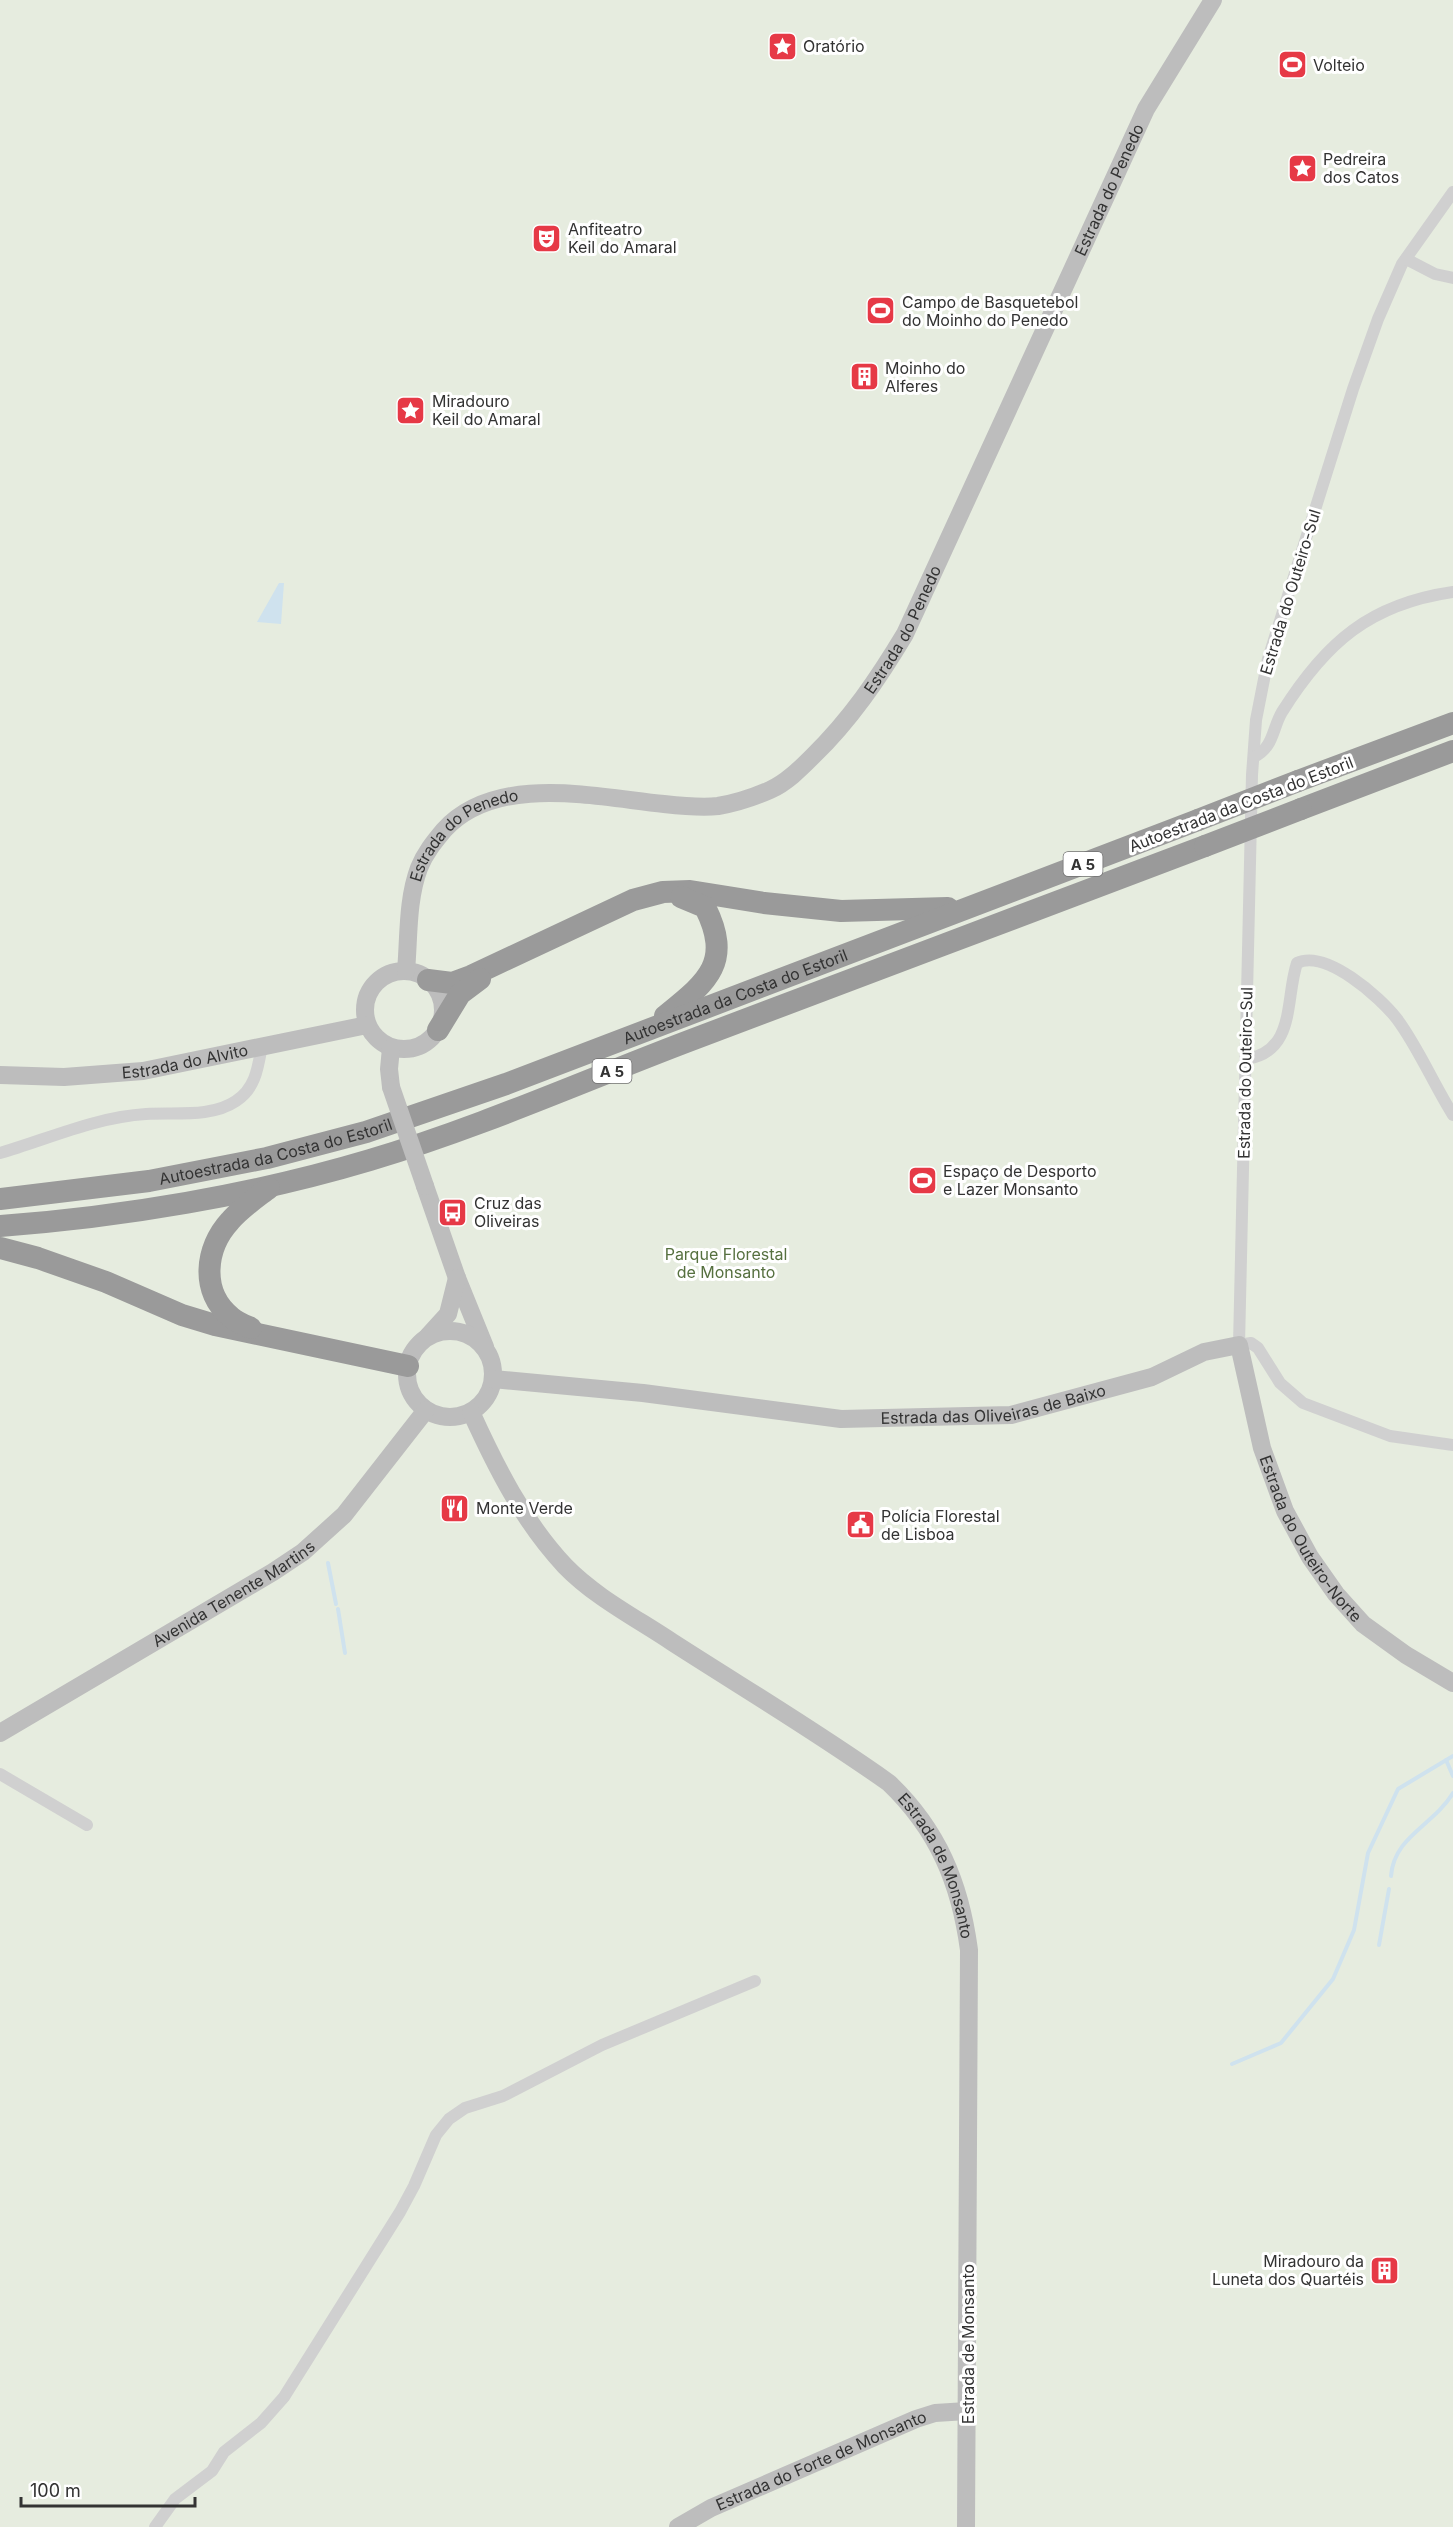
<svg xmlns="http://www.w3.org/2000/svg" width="1453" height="2527" font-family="Inter,sans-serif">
	<rect width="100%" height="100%" fill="#fff"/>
	<!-- green -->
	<rect fill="#e6ecdf" x="0" y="0" width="1453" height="2527"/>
	<!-- water -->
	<path fill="#cfe2ee" d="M279 583H284L281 624 257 622Z"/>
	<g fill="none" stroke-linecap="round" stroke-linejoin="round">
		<!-- stream -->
		<g stroke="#cfe2ee" stroke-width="4">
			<path d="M328 1563 336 1604"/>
			<path d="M338 1609 345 1653"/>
			<path d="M1446 1760 1453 1776"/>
			<path d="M1391 1876C1394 1836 1433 1826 1453 1793"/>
			<path d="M1379 1945 1389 1889"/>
			<path d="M1232 2064 1281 2043 1333 1979 1354 1930 1368 1853 1398 1789 1453 1756"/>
		</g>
		<!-- street -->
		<g stroke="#d0d0d0" stroke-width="12">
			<path d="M1453 192 1402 264 1378 319 1353 389 1268 659 1256 720 1252 775 1239 1345 1251 1343 1258 1348 1280 1383 1303 1403 1390 1436 1453 1445"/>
			<path d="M1406 259 1435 274 1453 278"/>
			<path d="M1254 757C1274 747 1272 729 1282 712 1326 642 1370 604 1453 592"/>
			<path d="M1247 1059C1296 1051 1285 999 1297 963 1326 949 1380 997 1397 1019 1418 1047 1434 1085 1453 1115"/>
			<path d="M0 1153C48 1139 96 1117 146 1114 175 1112 211 1118 236 1101 256 1088 258 1067 262 1045"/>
			<path d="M0 1774 87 1825"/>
			<path d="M155 2527 175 2499 212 2471 224 2452 261 2423 284 2397 400 2212 414 2186 436 2135 449 2119 465 2108 503 2096 602 2045 755 1981"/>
		</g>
		<!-- secondary -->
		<g stroke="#bdbdbd" stroke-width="18">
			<circle cx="404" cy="1010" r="39"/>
			<path id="s1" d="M406 971C409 937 407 900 419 868 425 853 434 842 444 830 496 773 595 797 664 804 682 806 701 808 718 806 736 803 754 797 770 790 786 783 800 769 813 756 850 720 878 679 905 634L1146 109 1213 0"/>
			<path id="s2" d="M0 1075 64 1077 143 1071 367 1025"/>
			<path d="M391 1087 389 1069 391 1048"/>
			<path d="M425 1186 457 1278 485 1347"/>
			<circle cx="450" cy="1374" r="43"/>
			<path d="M428 1336 448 1314 457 1278"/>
			<path id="s3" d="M493 1379 643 1393 841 1419 1011 1415 1152 1377 1204 1352 1239 1345 1262 1448 1285 1511 1310 1557 1336 1594 1363 1624 1406 1655 1453 1683"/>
			<path id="s4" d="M471 1412C496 1467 523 1521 565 1566 595 1597 636 1618 672 1642 745 1689 819 1733 889 1783 938 1830 960 1883 969 1950L966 2527"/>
			<path id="s5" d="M0 1733 273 1572 303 1552 344 1515 426 1410"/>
			<path id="s6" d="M678 2527 711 2508 916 2419 935 2413 967 2411"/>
		</g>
		<!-- highway -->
		<g stroke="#9a9a9a" stroke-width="22">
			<path d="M1298 781 1453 723"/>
			<path d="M1301 809 1453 751"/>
			<path d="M428 980 452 983 471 976 633 900 663 892 690 891 764 903 841 911 948 908"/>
			<path d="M665 1016C707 982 733 963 705 907L681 897"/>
			<path d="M438 1030 460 994 480 979"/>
			<path id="s7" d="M0 1199 149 1181 267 1158 366 1132 506 1084 1198 820"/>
			<path d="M0 1226C122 1217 253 1195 370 1160 478 1128 581 1082 686 1042 859 977 1032 911 1205 846"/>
			<path d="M0 1248 38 1258 106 1282 182 1315 215 1325 408 1366"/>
			<path d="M251 1328C244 1325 236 1322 231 1317 200 1292 205 1248 230 1221 241 1208 256 1198 269 1188"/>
		</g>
		<!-- secondary-bridge -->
		<path stroke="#bdbdbd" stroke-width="18" d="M391 1087 425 1186"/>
		<!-- highway-bridge -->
		<g stroke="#9a9a9a" stroke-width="22">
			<path d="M1198 820 1298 781"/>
			<path d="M1205 846 1301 809"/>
		</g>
	</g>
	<!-- icons -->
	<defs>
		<symbol id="sight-square" viewBox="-11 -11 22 22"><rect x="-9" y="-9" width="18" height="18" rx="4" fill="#e63946" stroke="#fff"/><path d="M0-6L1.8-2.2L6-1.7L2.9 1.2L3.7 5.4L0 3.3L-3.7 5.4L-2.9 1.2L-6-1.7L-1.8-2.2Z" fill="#fff"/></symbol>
		<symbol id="stadium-square" viewBox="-11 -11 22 22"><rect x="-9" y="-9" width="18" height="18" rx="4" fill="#e63946" stroke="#fff"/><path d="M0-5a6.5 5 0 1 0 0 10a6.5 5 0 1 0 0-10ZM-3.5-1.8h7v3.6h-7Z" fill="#fff"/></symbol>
		<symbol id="theatre-square" viewBox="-11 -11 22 22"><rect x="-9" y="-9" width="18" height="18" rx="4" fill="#e63946" stroke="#fff"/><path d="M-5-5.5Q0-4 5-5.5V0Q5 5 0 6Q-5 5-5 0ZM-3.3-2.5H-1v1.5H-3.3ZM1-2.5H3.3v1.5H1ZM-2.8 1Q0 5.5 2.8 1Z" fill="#fff"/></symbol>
		<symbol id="building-square" viewBox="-11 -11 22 22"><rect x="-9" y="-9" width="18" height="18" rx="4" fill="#e63946" stroke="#fff"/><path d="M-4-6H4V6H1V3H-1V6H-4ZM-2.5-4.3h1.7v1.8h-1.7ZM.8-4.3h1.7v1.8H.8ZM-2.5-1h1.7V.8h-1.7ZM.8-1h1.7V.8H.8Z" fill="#fff"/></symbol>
		<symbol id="bus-square" viewBox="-11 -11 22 22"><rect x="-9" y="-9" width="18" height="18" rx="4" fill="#e63946" stroke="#fff"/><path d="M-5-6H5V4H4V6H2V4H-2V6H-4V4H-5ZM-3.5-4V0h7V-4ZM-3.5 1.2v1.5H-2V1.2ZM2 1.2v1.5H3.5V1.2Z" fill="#fff"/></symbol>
		<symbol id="restaurant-square" viewBox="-11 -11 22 22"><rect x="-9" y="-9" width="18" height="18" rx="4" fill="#e63946" stroke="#fff"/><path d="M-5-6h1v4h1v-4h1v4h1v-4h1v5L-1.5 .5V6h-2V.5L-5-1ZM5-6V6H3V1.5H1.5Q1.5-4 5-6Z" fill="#fff"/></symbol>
		<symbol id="civic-square" viewBox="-11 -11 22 22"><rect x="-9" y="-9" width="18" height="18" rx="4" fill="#e63946" stroke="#fff"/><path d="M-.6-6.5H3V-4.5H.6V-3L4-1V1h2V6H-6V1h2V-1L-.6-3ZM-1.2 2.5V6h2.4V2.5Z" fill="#fff"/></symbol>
	</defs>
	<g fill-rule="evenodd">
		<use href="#sight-square" x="766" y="30" width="33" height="33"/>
		<use href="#stadium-square" x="1276" y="48" width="33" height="33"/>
		<use href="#sight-square" x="1286" y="152" width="33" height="33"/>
		<use href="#theatre-square" x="530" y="222" width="33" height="33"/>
		<use href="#stadium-square" x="864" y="294" width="33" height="33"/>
		<use href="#building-square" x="848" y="360" width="33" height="33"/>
		<use href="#sight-square" x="394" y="394" width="33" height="33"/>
		<use href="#stadium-square" x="906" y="1164" width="33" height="33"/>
		<use href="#bus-square" x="436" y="1196" width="33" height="33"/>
		<use href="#restaurant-square" x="438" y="1492" width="33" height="33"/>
		<use href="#civic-square" x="844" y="1508" width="33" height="33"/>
		<use href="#building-square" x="1368" y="2254" width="33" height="33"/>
	</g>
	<g text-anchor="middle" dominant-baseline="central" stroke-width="6" stroke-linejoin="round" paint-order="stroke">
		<!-- shield labels -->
		<g fill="#fff" stroke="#707070" stroke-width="1.5">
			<rect x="1063.5" y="852" width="39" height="24" rx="4.5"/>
			<rect x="592.5" y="1059" width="39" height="24" rx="4.5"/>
		</g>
		<g font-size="15" font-weight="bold" fill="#333">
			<text x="1083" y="864">A 5</text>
			<text x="612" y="1071">A 5</text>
		</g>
		<!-- poi labels -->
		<g font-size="16" fill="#333" stroke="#fff" text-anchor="start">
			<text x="803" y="46">Oratório</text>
			<text x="1313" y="65">Volteio</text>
			<text x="1323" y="159">Pedreira<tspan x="1323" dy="18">dos Catos</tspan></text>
			<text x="568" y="229">Anfiteatro<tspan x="568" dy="18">Keil do Amaral</tspan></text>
			<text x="902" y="302">Campo de Basquetebol<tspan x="902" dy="18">do Moinho do Penedo</tspan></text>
			<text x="885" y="368">Moinho do<tspan x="885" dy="18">Alferes</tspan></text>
			<text x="432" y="401">Miradouro<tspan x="432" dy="18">Keil do Amaral</tspan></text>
			<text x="943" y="1171">Espaço de Desporto<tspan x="943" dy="18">e Lazer Monsanto</tspan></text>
			<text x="474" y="1203">Cruz das<tspan x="474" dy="18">Oliveiras</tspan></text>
			<text x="476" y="1508">Monte Verde</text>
			<text x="881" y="1516">Polícia Florestal<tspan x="881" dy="18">de Lisboa</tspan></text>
			<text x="1364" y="2261" text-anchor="end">Miradouro da<tspan x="1364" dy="18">Luneta dos Quartéis</tspan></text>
		</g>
		<!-- street labels -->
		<g font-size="16" fill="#333" stroke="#fff">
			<text stroke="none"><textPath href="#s1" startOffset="1186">Estrada do Penedo</textPath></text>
			<text transform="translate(1290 592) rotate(-73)">Estrada do Outeiro-Sul</text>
			<text stroke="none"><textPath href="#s1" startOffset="700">Estrada do Penedo</textPath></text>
			<text transform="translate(1241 804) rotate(-21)">Autoestrada da Costa do Estoril</text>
			<text stroke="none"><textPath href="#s1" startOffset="162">Estrada do Penedo</textPath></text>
			<text stroke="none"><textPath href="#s7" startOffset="766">Autoestrada da Costa do Estoril</textPath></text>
			<text stroke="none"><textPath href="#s2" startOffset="186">Estrada do Alvito</textPath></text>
			<text transform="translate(1245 1073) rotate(-89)">Estrada do Outeiro-Sul</text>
			<text stroke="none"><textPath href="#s7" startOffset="280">Autoestrada da Costa do Estoril</textPath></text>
			<text stroke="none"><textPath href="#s3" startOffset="504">Estrada das Oliveiras de Baixo</textPath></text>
			<text stroke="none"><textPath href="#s3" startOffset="969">Estrada do Outeiro-Norte</textPath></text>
			<text stroke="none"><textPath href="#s5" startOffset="272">Avenida Tenente Martins</textPath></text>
			<text stroke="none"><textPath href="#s4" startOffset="669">Estrada de Monsanto</textPath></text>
			<text transform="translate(968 2344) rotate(-90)">Estrada de Monsanto</text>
			<text stroke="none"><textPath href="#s6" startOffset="158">Estrada do Forte de Monsanto</textPath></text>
		</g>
		<!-- park labels -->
		<g font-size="16" fill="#56703f" stroke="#fff">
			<text x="726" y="1254">Parque Florestal<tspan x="726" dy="18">de Monsanto</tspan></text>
		</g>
	</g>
	<!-- scale -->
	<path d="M21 2497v9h174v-9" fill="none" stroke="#333333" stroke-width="3"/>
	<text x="30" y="2497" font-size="18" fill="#333333" stroke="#ffffff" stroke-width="4.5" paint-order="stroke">100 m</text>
</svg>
